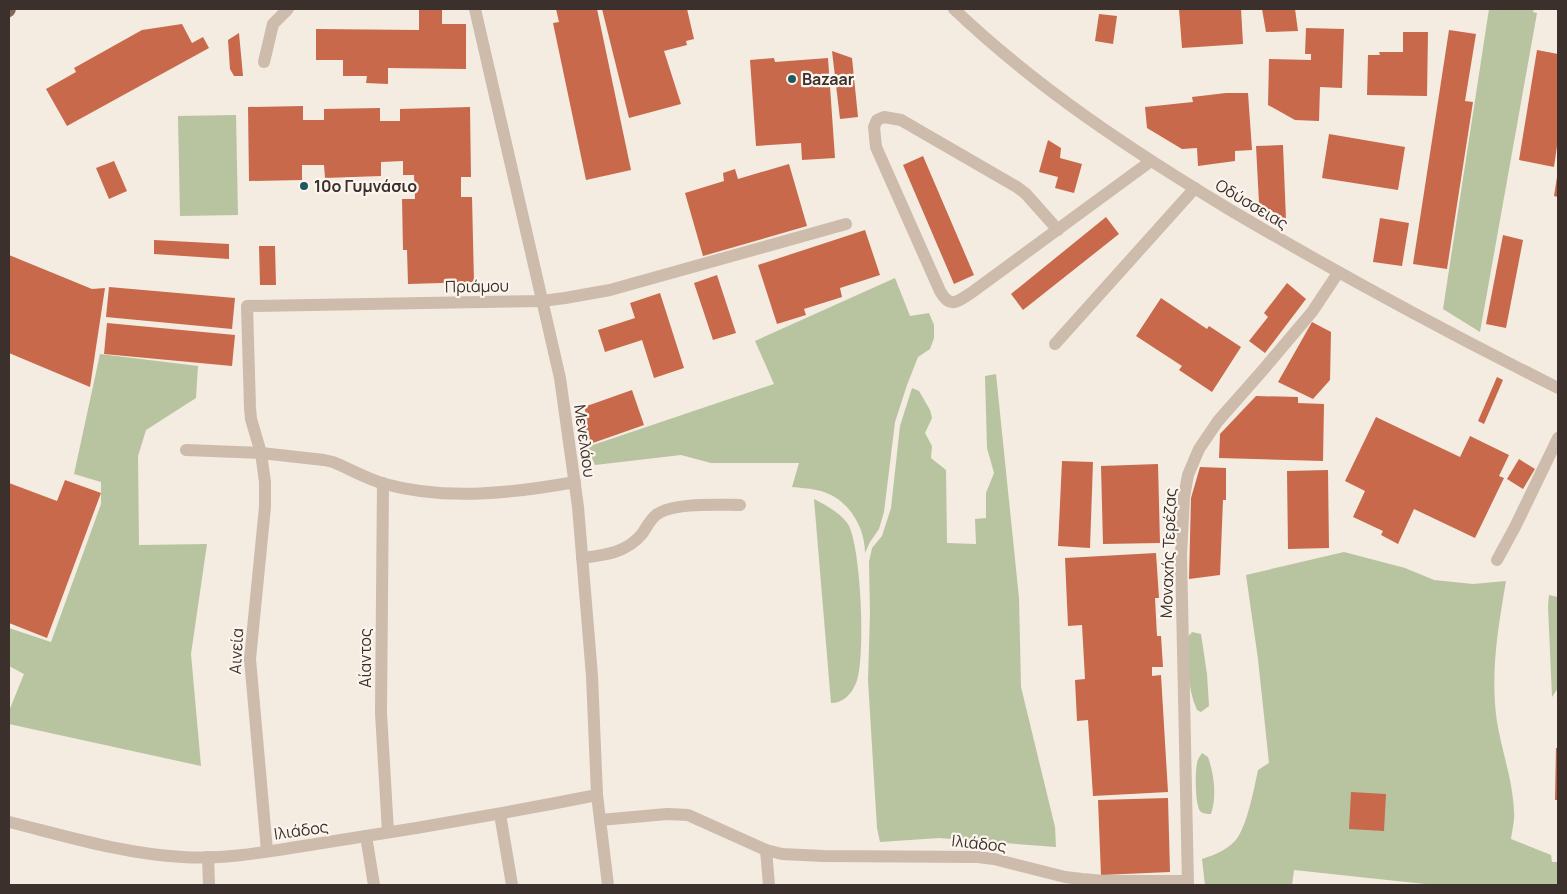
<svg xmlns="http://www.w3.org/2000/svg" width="1567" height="894" font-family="Manrope,sans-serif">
	<rect width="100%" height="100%" fill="#f4ebe1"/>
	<!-- green -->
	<g fill="#b8c4a0">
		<path d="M1489 9H1534L1533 12 1537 13 1480 332 1443 309Z"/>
		<path d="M236 115 238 215 180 216 178 116Z"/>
		<path d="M895 278 910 316 929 313 934 325V338L930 349 918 357 907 385 895 422 884 512 879 529 870 542 865 553C865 525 846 495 816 490 808 488 800 488 792 487L799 463H711L681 455 595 465 587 447 774 384 755 341Z"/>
		<path d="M100 354 198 366 196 398 146 430 138 456 139 545 207 544 191 654 201 766 9 724V711L24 674 9 666V628L51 642 101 504V482L74 474Z"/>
		<path d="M996 374 1019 598 1021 687 1055 827 1056 847 939 838 880 842 877 828 868 680 870 613 869 562 872 548 882 536 891 508 900 426 912 388 919 391 930 410 932 418 925 433 932 446 931 458 946 470 947 543 976 544 975 519 986 518V493L994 473 987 448 985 376Z"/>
		<path d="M814 499C826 505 840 513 848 524 861 546 866 659 856 683 851 695 843 703 831 703Z"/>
		<path d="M1344 552 1405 568 1434 580 1473 584 1506 581C1498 628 1490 674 1497 722 1502 752 1513 781 1514 812 1515 821 1512 830 1511 839L1551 855 1552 862H1558V885H1434L1294 870 1292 885H1205L1202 859C1215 855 1231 848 1238 837 1248 821 1254 789 1258 770L1269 763 1258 659 1246 575Z"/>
		<path d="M1549 595 1558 597V688L1552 697 1548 606Z"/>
		<path d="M1192 632 1201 634 1207 674 1209 706 1201 712 1197 710C1187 688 1188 663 1186 639Z"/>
		<path d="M1202 753 1208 757C1214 774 1217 796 1211 814 1207 814 1203 814 1200 811 1195 804 1195 772 1197 764 1197 760 1200 756 1202 753Z"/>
	</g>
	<!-- building -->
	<g fill="#c8694b">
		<path d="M419 9H442V24H466V69L388 68V84L366 83 367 76H343V60H316V29L419 30Z"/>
		<path d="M556 9H597L631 170 586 180 553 23 559 22Z"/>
		<path d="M602 9H687L694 39 686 41 687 45 664 51 681 104 629 118Z"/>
		<path d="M1179 9H1241L1243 44 1182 48Z"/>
		<path d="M1262 9H1295L1298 31 1266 32Z"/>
		<path d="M1099 14 1117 16 1113 44 1095 41Z"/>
		<path d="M182 24 192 43 203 37 209 48 67 126 46 89 76 72 74 68 142 30Z"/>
		<path d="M1306 28 1344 29 1342 88 1320 87 1319 121 1295 120 1268 105 1269 59 1311 60V54H1305Z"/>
		<path d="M1449 30 1476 34 1465 101 1473 102 1447 269 1413 264Z"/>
		<path d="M1403 32H1428L1427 96 1367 95 1368 55H1380L1379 52H1403Z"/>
		<path d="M239 33 243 76H234L230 69 228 40Z"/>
		<path d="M1537 50 1558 54V139L1554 167 1519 160Z"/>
		<path d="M832 51 852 58 858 117 840 119Z"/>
		<path d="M774 58 775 62 828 58 835 158 802 160 801 143 756 146 750 60Z"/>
		<path d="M1226 93H1248L1252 150 1235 151V161L1198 166 1197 148 1182 149 1147 128 1145 107 1193 102 1192 97Z"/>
		<path d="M303 106V120H324V109L380 108V121H400V109L470 107 471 177H461V197H472L474 282 408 284 407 250H403L402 199H415L414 175H403V161L381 162V176L325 178 324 165H302V180L249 181 248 107Z"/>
		<path d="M1329 134 1405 147 1398 190 1322 178Z"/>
		<path d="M1048 140 1061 148 1060 158 1082 164 1074 193 1055 188 1058 177 1039 172Z"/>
		<path d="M1283 145 1286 220 1259 203 1256 146Z"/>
		<path d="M923 156 974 275 954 284 903 165Z"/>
		<path d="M114 161 127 191 109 199 96 168Z"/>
		<path d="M789 164 807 226 703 256 685 193 724 181 723 173 735 169 738 179Z"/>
		<path d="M1557 177H1558V197L1554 196Z"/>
		<path d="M1106 217 1119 234 1023 310 1011 294Z"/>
		<path d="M1380 218 1409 223 1402 266 1373 262Z"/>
		<path d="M865 230 880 275 840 288 842 297 804 309 806 315 777 324 758 265Z"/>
		<path d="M1503 235 1523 240 1506 328 1486 324Z"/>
		<path d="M154 240 229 244V259L154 254Z"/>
		<path d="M259 246H275L276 285H260Z"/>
		<path d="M9 255 92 289 105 288 90 387 9 353Z"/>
		<path d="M717 275 736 333 713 340 694 283Z"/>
		<path d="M1287 283 1306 299 1265 353 1249 341 1268 317 1264 313Z"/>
		<path d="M109 287 235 298 232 329 106 317Z"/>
		<path d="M660 293 684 368 654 378 642 340 605 352 598 330 635 318 630 303Z"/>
		<path d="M1161 298 1207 329 1209 326 1241 347 1212 392 1179 370 1182 366 1136 336Z"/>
		<path d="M1312 322 1331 332 1330 380 1313 399 1278 382Z"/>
		<path d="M107 323 235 335 232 366 104 354Z"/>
		<path d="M1497 377 1503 380 1484 424 1478 421Z"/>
		<path d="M632 390 644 425 590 444 581 419 587 417 584 407Z"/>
		<path d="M1256 396 1298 397V403L1324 404 1323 461 1219 458 1220 434Z"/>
		<path d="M1376 417 1460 457 1470 436 1509 455 1499 476 1504 478 1475 538 1414 509 1398 544 1381 535 1383 531 1353 517 1365 491 1345 481Z"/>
		<path d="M1519 459 1535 469 1523 489 1507 479Z"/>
		<path d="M1062 461 1093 462 1090 548 1058 546Z"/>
		<path d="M1158 464 1160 543 1103 544 1101 466Z"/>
		<path d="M1200 467 1226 468V500H1223L1220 575 1189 579 1191 498Z"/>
		<path d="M1328 470 1329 548 1288 549 1287 471Z"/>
		<path d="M65 480 101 493 47 638 9 623V483L57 501Z"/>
		<path d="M1156 553 1159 598H1155L1157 636H1161L1163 667H1152V676L1161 675 1168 792 1093 796 1088 720 1077 721 1075 680 1085 679 1082 625 1068 626 1065 558Z"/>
		<path d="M1556 748H1558V800H1555Z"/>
		<path d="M1351 792 1386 794 1384 831 1349 829Z"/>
		<path d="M1168 798 1170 872 1101 875 1098 800Z"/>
	</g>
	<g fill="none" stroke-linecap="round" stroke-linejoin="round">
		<!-- service -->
		<g stroke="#cdbbac" stroke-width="12">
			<path d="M264 62 273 24 288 9"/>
			<path d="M1058 230 1026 194 1017 187 901 120 884 117 877 120 874 127 876 147 940 291C950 309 957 302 971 293L1151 161"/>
			<path d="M1055 344 1195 188"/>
			<path d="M582 558C605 555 626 553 642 534 646 528 650 520 656 515 673 502 719 505 740 505"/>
		</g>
		<!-- minor -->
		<g stroke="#cdbbac" stroke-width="12">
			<path d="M475 9 560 378 578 507 592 676 597 795 608 885"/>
			<path d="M954 9C1038 89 1134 152 1232 211 1339 274 1448 333 1558 388"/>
			<path d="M186 450 261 453 251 419 250 408 247 306 542 301 565 298 610 290 846 224"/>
			<path d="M383 483 381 713 388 832"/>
			<path d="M1497 560 1515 527 1558 438"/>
			<path d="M500 814 512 885"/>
			<path d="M600 820 667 814 688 815 766 850 782 854 823 856 978 857 994 859 1065 877 1082 879 1104 881H1187"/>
			<path d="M9 822C66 836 124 854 183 857 229 860 276 850 322 843 414 829 506 813 597 795"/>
			<path d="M366 836 374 885"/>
			<path d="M766 850 769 885"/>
			<path d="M267 851 250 659 265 507V482L261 453 324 460 333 462C350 469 367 479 385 484 446 501 514 493 575 482"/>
			<path d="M208 857 209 885"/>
			<path d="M1188 885 1181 555 1184 497 1188 475 1199 449 1218 421 1263 370 1312 312 1338 273"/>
		</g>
		<!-- primary -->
		<path stroke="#7d675c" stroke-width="12" d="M9 11 10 9"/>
	</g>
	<!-- markers -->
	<g fill="#1f5a5e" stroke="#fbf5ee" stroke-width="2">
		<circle cx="792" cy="79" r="5"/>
		<circle cx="304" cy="186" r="5"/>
	</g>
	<g text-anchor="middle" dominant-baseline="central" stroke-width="4.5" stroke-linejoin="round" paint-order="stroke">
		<!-- poi labels -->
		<g font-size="16" font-weight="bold" fill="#3b302b" stroke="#fbf5ee" text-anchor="start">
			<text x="802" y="79">Bazaar</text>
			<text x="314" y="186">10ο Γυμνάσιο</text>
		</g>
		<!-- street labels -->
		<g font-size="16" fill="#3b302b" stroke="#fbf5ee">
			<text transform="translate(1252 204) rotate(31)">Οδύσσειας</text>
			<text transform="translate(477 286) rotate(-1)">Πριάμου</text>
			<text transform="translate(585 441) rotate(82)">Μενελάου</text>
			<text transform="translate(1168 553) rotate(-88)">Μοναχής Τερέζας</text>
			<text transform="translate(236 651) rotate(-87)">Αινεία</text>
			<text transform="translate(365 658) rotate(-90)">Αίαντος</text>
			<text transform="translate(301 830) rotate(-8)">Ιλιάδος</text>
			<text transform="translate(979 843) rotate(6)">Ιλιάδος</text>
		</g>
	</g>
	<!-- border -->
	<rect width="1567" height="894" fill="none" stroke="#3b302b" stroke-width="20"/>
</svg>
